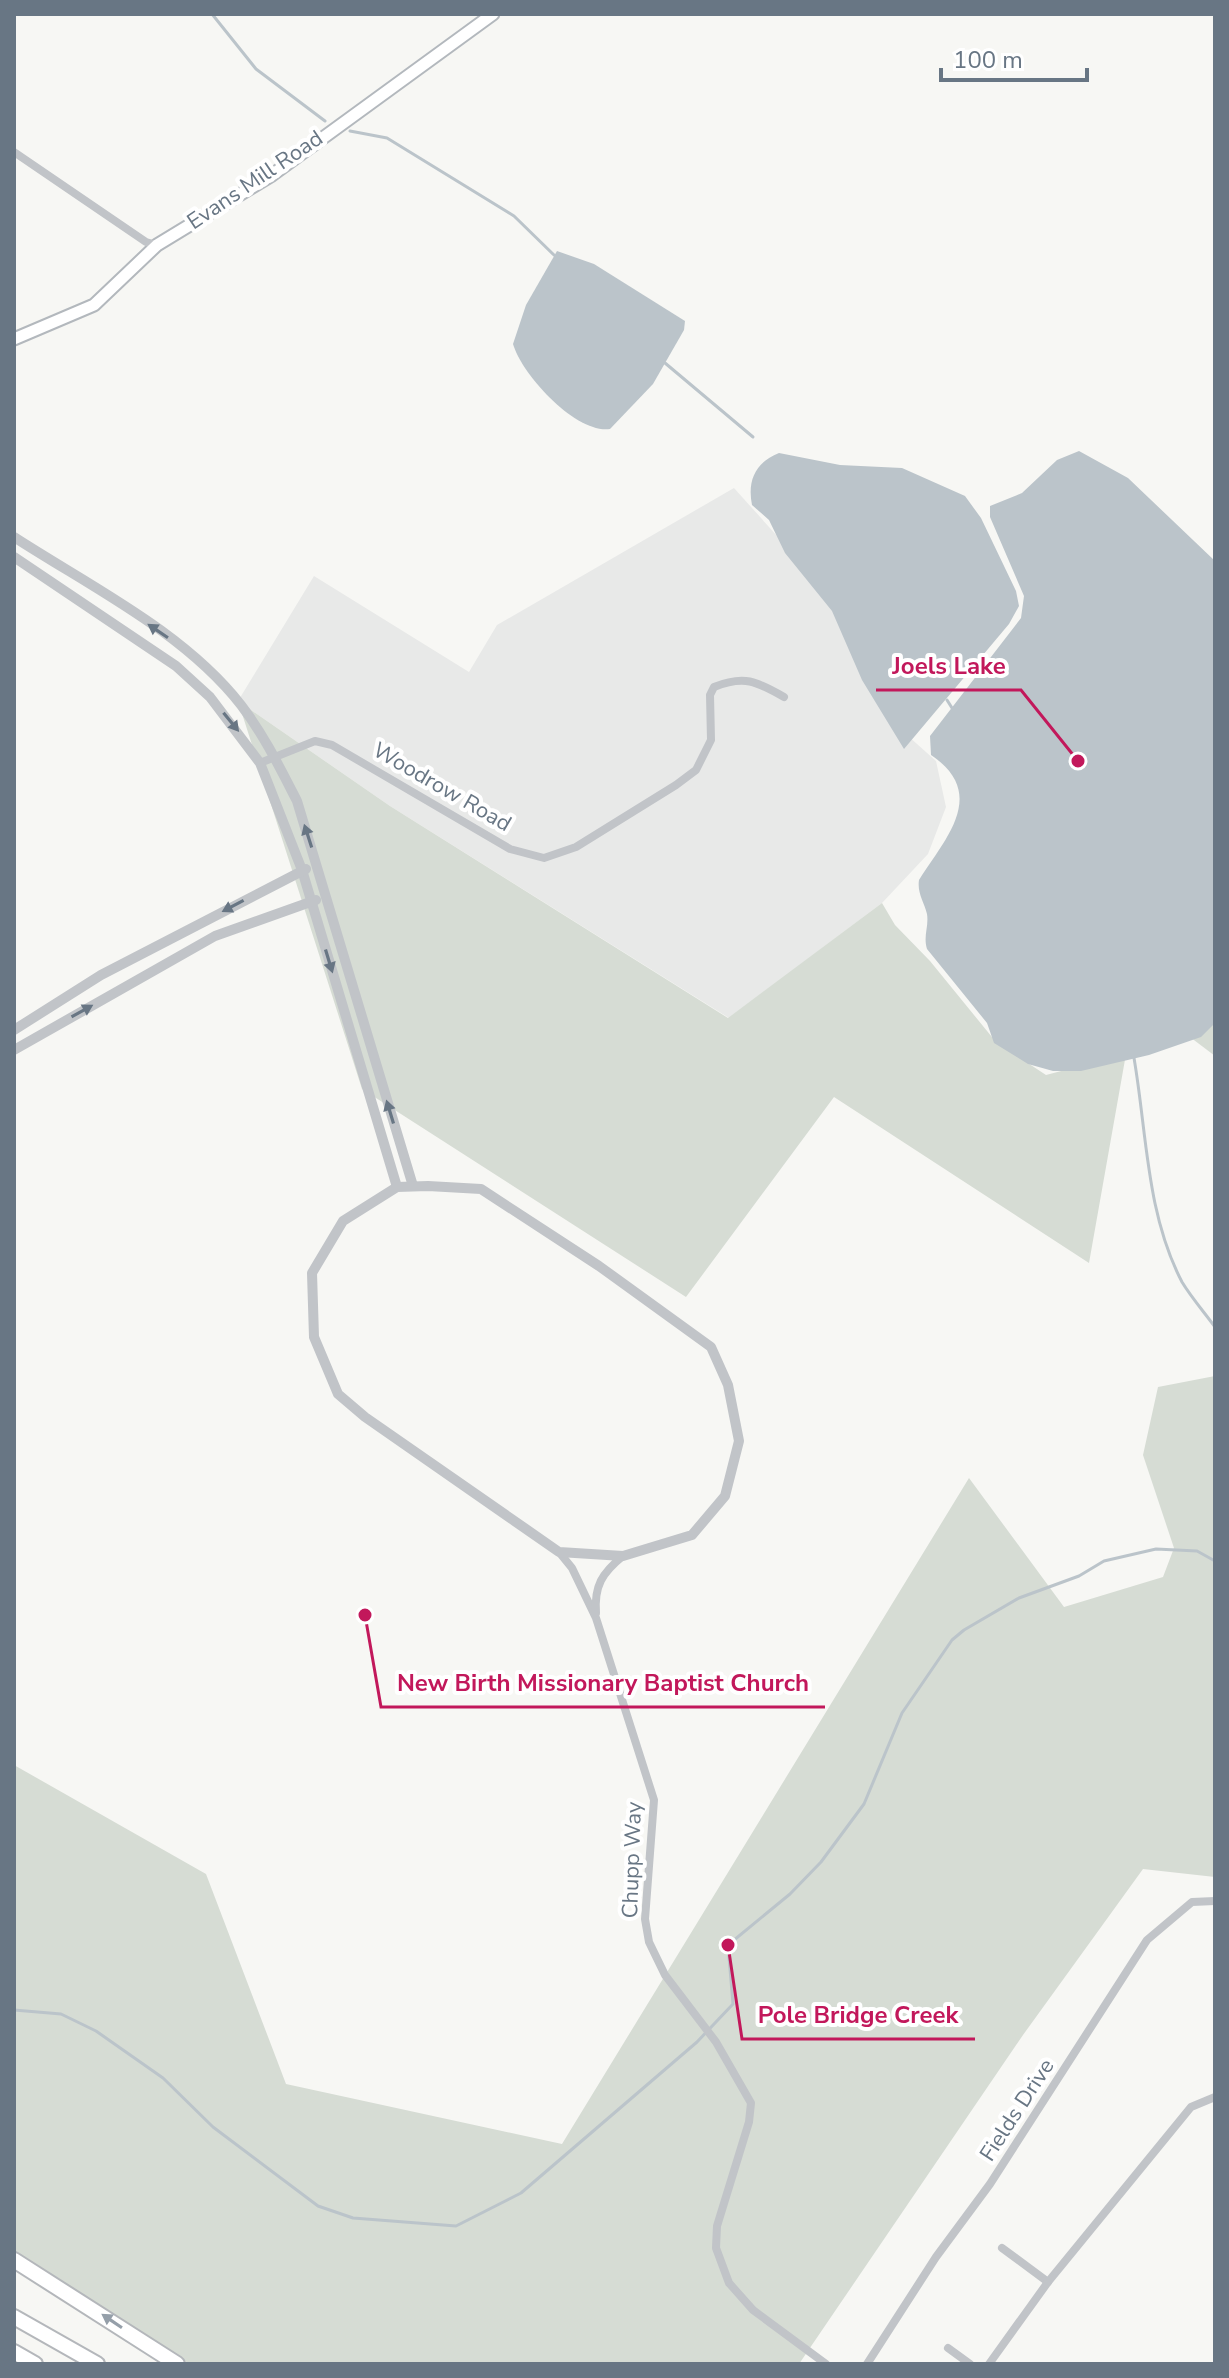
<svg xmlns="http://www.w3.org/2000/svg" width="1229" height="2378" font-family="'Nunito Sans',sans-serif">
	<rect width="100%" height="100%" fill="#f7f7f4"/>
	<!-- built -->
	<path fill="#e8e9e8" d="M734 488 832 597 907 735 936 761 946 807 928 854 882 903 729 1018 390 806 238 701 314 576 469 672 497 625Z"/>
	<!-- green -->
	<g fill="#d6dcd4">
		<path d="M238 701 390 806 728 1018 882 903 895 925 930 961 996 1042 1046 1075 1126 1054 1089 1263 834 1097 686 1297 362 1089Z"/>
		<path d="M1215 1021V1056L1190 1037Z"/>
		<path d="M1215 1376V1877L1143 1869 1023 2035 799 2364H190L14 2263V1765L206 1874 286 2084 562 2144 969 1478 1064 1607 1163 1577 1174 1548 1143 1455 1158 1387Z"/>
	</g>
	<!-- water -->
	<g fill="#bbc4ca">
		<path d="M557 251 594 264 685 321 684 330 653 384 610 429C576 434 522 375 513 344L526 305Z"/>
		<path d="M1079 451 1128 478 1215 561V1023L1201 1037 1149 1055 1081 1071H1053L1028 1064 994 1043 987 1023 927 949C923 936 929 927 927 914 924 902 917 893 919 880 945 839 989 794 931 755L930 736 1021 618 1024 596 990 517V506L1022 493 1057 460Z"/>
		<path d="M779 453 840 465 902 468 965 496 981 518 1016 591 1019 606 1009 624 904 749 862 680 832 611 785 553 769 520 752 505C747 480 756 462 779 453Z"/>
	</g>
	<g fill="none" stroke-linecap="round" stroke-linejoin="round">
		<!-- stream -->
		<g stroke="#bbc4ca" stroke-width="3">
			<path d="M212 14 256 69 325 121"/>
			<path d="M350 131 387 138 514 216 554 255"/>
			<path d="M665 363 753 437"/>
			<path d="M947 700 952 708"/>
			<path d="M1134 1058C1147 1133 1146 1213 1182 1282 1191 1297 1204 1312 1215 1327"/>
			<path d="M14 2010 61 2014 96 2031 163 2078 213 2127 318 2206 353 2218 456 2226 521 2193 697 2042 733 2004 728 1945 790 1894 821 1862 864 1804 902 1713 952 1640 964 1630 1019 1598 1079 1576 1104 1561 1156 1549 1197 1551 1215 1561"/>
		</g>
		<defs>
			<path id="secondary" d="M14 339 94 305 157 245 272 175 493 14"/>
			<g id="motorway">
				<path d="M14 2260 177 2364"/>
				<path d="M14 2317 97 2364"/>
				<path d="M14 2352 35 2364"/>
			</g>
		</defs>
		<!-- secondary casing -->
		<use href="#secondary" stroke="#b3b8bd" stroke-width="15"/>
		<!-- motorway casing -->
		<use href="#motorway" stroke="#b4b7bb" stroke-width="18"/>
		<!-- minor -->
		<g stroke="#c1c4c8" stroke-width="8">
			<path d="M14 152 146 242 157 245"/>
			<path d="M260 763 315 741 332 745 510 849 544 858 576 847 676 785 696 770 711 740 710 695 714 687C744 675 756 681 784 697"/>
			<path d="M559 1552 572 1568 596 1618 654 1800 645 1919 649 1942 665 1975 716 2042 751 2103 749 2122 717 2226 716 2248 729 2283 753 2310 826 2364"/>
			<path d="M596 1613C594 1586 602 1573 623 1556"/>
			<path d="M1002 2248 1048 2282"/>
			<path d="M948 2348 970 2364"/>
			<path d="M867 2364 936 2257 990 2184 1147 1940 1192 1902 1215 1901"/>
			<path d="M989 2364 1048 2282 1191 2107 1215 2097"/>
		</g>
		<!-- tertiary -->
		<g stroke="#c1c4c8" stroke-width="10">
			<path d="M14 537C91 587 184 632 241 705 264 735 280 768 297 801L413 1186"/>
			<path d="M14 557 176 666 210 697 260 763 302 870 397 1187"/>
			<path d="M14 1030 101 975 306 869"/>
			<path d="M14 1050 215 936 316 900"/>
			<path d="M428 1186 481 1189 599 1266 711 1347 728 1385 739 1441 725 1496 692 1535 623 1556 559 1552 365 1417 338 1394 314 1337 312 1273 343 1221 397 1187Z"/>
		</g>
		<!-- secondary -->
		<use href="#secondary" stroke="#fff" stroke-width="11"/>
		<!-- motorway -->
		<use href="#motorway" stroke="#fff" stroke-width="14"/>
	</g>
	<!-- one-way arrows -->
	<defs><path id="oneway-solid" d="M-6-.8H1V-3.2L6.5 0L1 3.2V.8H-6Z" transform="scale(2)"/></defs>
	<g fill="#687684">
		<use href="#oneway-solid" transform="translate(158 631) rotate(-146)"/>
		<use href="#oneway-solid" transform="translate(231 722) rotate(51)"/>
		<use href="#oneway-solid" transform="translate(308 836) rotate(-108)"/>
		<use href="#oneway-solid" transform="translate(233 906) rotate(152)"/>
		<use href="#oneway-solid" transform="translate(329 961) rotate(73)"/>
		<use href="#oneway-solid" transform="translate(82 1011) rotate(-29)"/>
		<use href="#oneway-solid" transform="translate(390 1112) rotate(-107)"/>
	</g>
	<use fill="#959fa9" href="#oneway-solid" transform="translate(112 2321) rotate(-146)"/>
	<g text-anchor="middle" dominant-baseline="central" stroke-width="8" stroke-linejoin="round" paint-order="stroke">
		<!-- street labels -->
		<g font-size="22" fill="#687684" stroke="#fff">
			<text transform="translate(255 180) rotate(-34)">Evans Mill Road</text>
			<text transform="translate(442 787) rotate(30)">Woodrow Road</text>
			<text transform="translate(632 1860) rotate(-88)">Chupp Way</text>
			<text transform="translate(1017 2110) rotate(-57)">Fields Drive</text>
		</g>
	</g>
	<!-- callouts -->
	<path fill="none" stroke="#c2185b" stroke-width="3" d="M1078 761L1021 690H876M365 1615L381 1707H825M728 1945L742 2039H975"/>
	<g fill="#c2185b" stroke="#fff" stroke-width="3">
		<circle cx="1078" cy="761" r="8"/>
		<circle cx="365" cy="1615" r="8"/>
		<circle cx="728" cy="1945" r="8"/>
	</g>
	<g font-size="24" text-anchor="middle" font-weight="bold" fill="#c2185b" stroke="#fff" stroke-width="8" stroke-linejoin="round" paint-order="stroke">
		<text x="949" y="674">Joels Lake</text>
		<text x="603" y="1691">New Birth Missionary Baptist Church</text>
		<text x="858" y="2023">Pole Bridge Creek</text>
	</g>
	<!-- border -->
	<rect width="1229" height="2378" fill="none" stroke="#687684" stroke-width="32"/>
	<!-- scale -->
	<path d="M941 68v12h146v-12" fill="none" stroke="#687684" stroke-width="4"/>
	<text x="953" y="68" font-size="24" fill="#687684" stroke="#ffffff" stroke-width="6" paint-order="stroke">100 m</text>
</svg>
